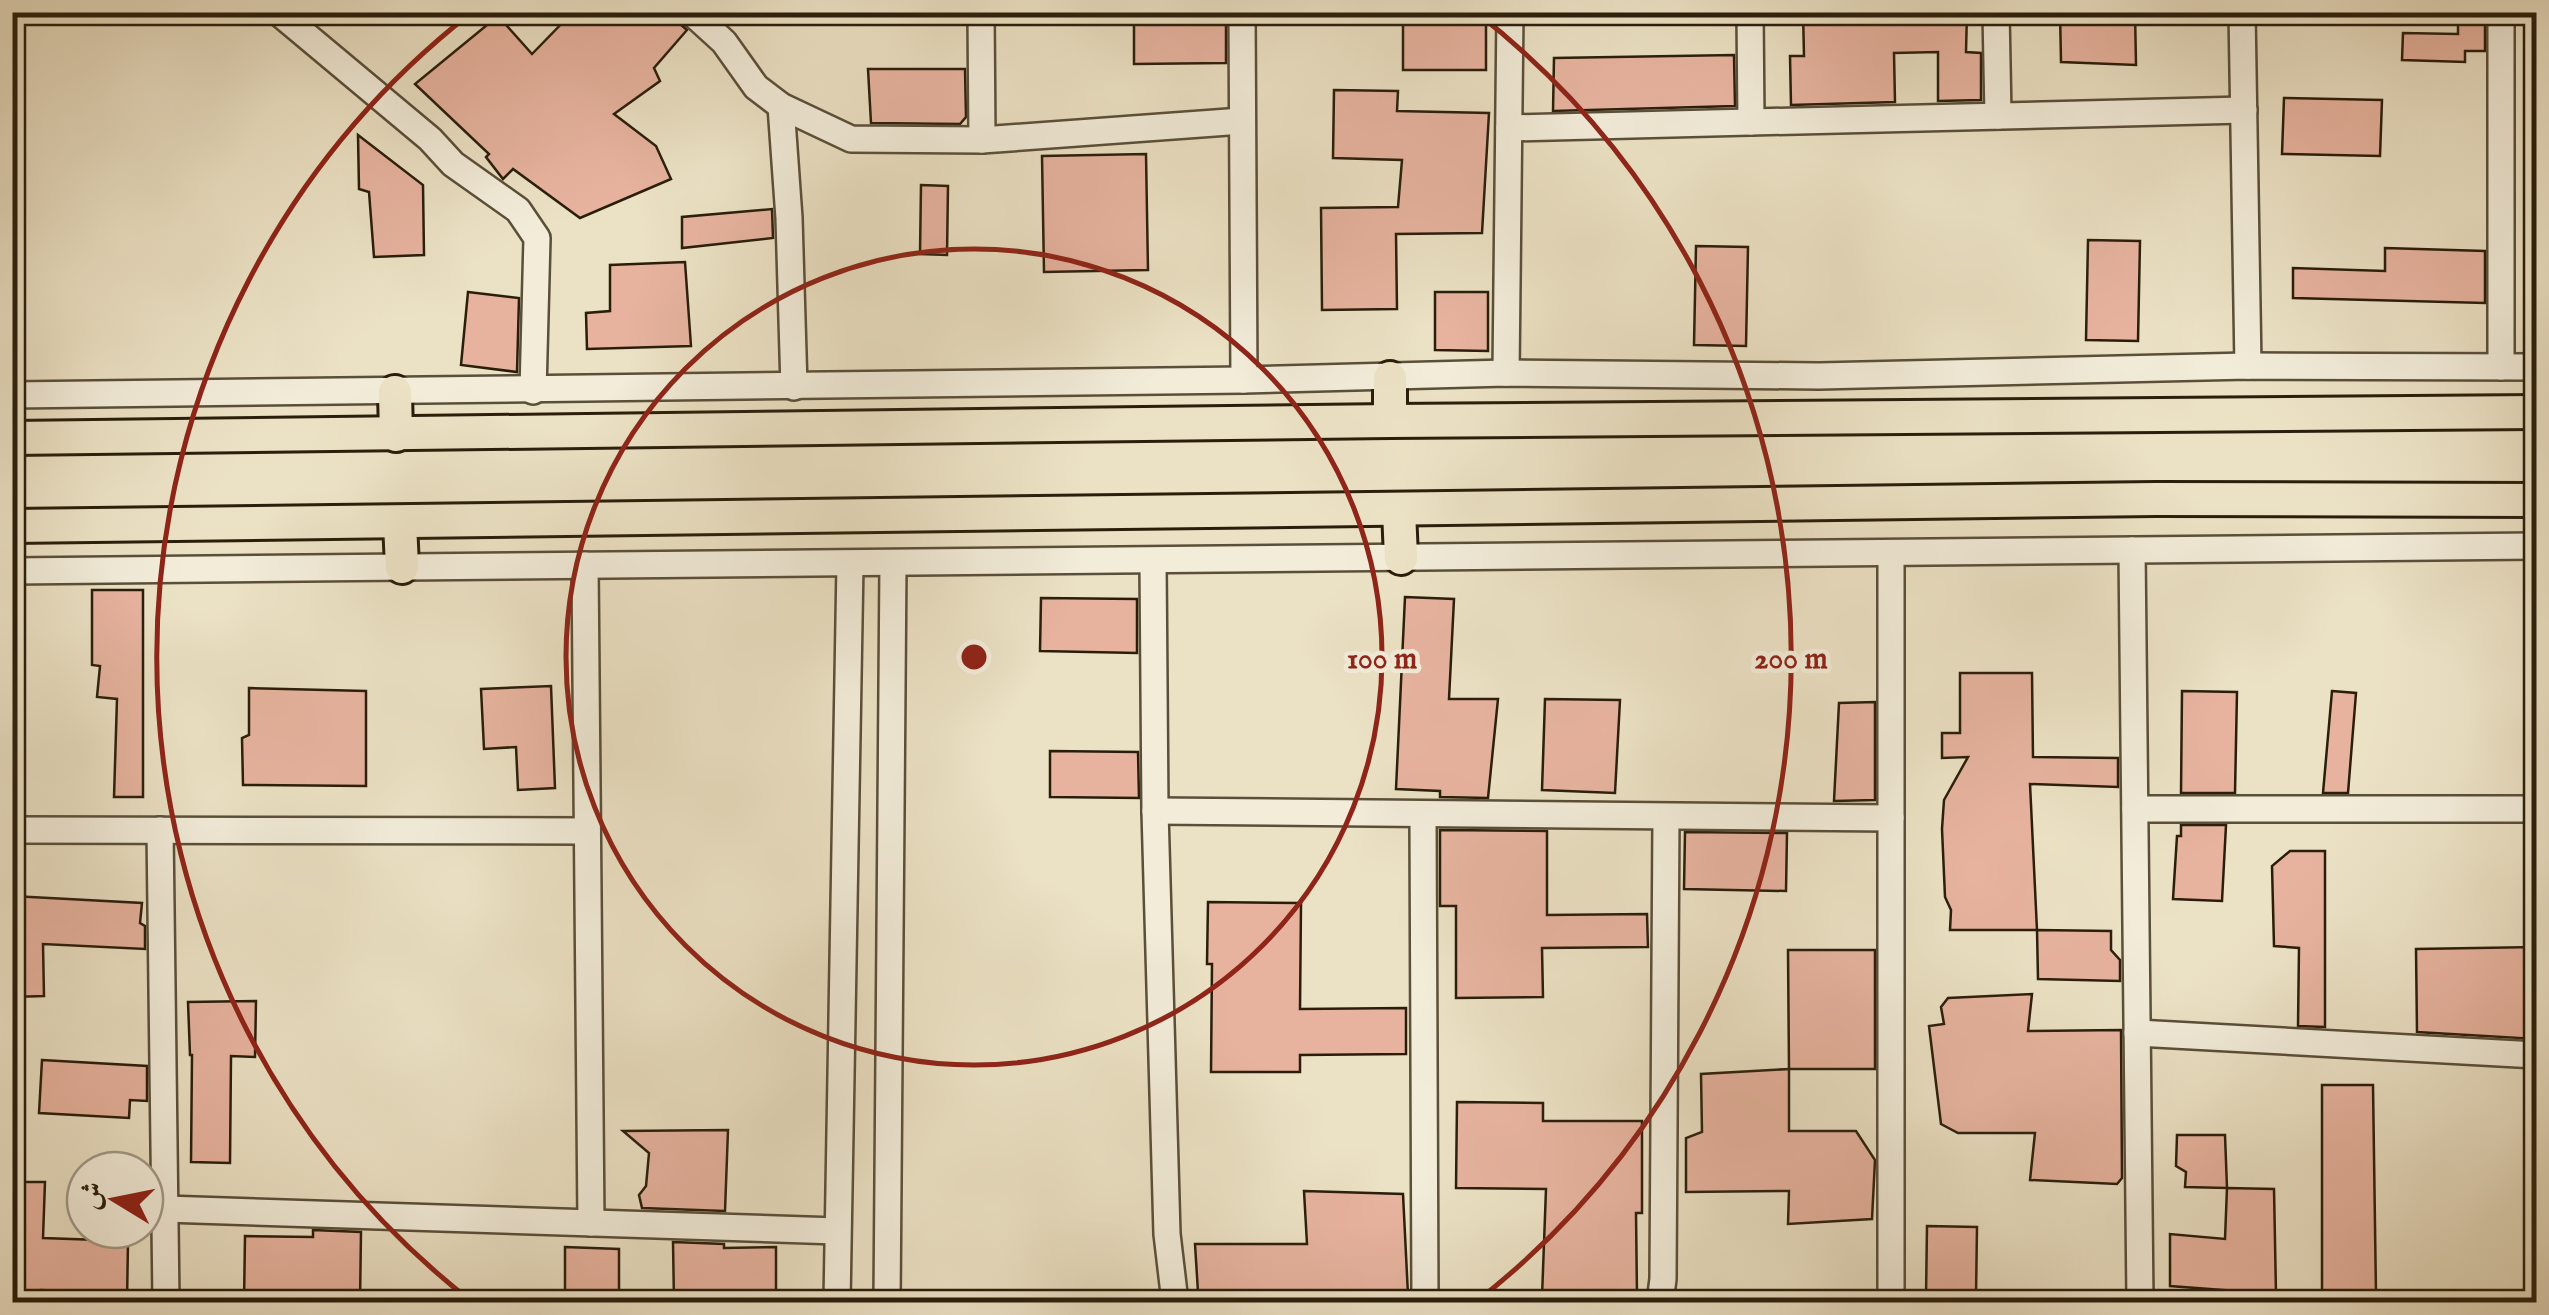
<svg xmlns="http://www.w3.org/2000/svg" width="2549" height="1315" font-family="'IM FELL English',Amiri,serif">
	<rect width="100%" height="100%" fill="#ebe1c4"/>
	<filter id="stains"><feTurbulence type="fractalNoise" baseFrequency=".002" numOctaves="4"/><feColorMatrix values="0 0 0 0 .2 0 0 0 0 .09 0 0 0 0 .02 0 0 0 .5 -.17"/></filter>
	<radialGradient id="worn" r=".72"><stop offset=".6" stop-color="#630" stop-opacity="0"/><stop offset="1" stop-color="#630" stop-opacity=".3"/></radialGradient>
	<!-- building -->
	<g fill="#e7b39f" stroke="#2a1e0b" stroke-width="2.5">
		<path d="M573 12H666L687 30 654 68 660 81 614 114 656 146 671 179 580 218 513 169 503 179 486 157 489 154 415 84 498 16 532 54Z"/>
		<path d="M1134 12H1226V63L1134 64Z"/>
		<rect x="1403" y="12" width="83" height="58"/>
		<path d="M1803 12H1967L1966 52 1981 53V100L1938 101V52L1894 53 1895 102 1791 105 1790 56H1804Z"/>
		<path d="M2060 12H2135L2136 65 2061 62Z"/>
		<path d="M2458 18H2485V51H2465V62L2402 60 2403 33 2458 34Z"/>
		<path d="M1734 55 1735 106 1553 111 1554 58Z"/>
		<path d="M868 69H965L966 117 960 124 871 123Z"/>
		<path d="M1334 90 1398 91 1397 111 1489 113 1482 233 1396 234 1397 309 1322 310 1321 208 1398 207 1402 160 1333 158Z"/>
		<path d="M2284 98 2382 100 2380 156 2282 154Z"/>
		<path d="M358 135 423 185 424 255 374 257 369 192 359 189Z"/>
		<path d="M1146 154 1148 270 1044 272 1042 156Z"/>
		<path d="M921 185 948 186 947 255 920 254Z"/>
		<path d="M772 209 773 238 682 248V217Z"/>
		<path d="M2088 240 2140 241 2138 341 2086 340Z"/>
		<path d="M1696 246 1748 247 1746 346 1694 345Z"/>
		<path d="M2385 248 2485 251V303L2293 298V268L2385 271Z"/>
		<path d="M685 262 691 346 587 349 586 313 610 311V265Z"/>
		<path d="M468 292 519 298 517 372 461 365Z"/>
		<path d="M1435 292H1488V351L1435 350Z"/>
		<path d="M92 590H143V797H114L117 699 97 697 100 666 92 665Z"/>
		<path d="M1405 597 1454 599 1449 699H1498L1488 798 1440 797V791L1396 789Z"/>
		<path d="M1041 598 1137 599V653L1040 651Z"/>
		<path d="M1960 673H2032L2033 757 2118 758V787L2030 784 2037 930H1950L1951 910 1945 897 1942 829 1944 800 1968 757 1942 758V733H1960Z"/>
		<path d="M551 686 555 788 518 790 516 747 484 749 481 689Z"/>
		<path d="M249 688 366 691V786L243 785 242 738 249 735Z"/>
		<path d="M2182 691 2237 692 2235 793H2181Z"/>
		<path d="M2332 691 2356 693 2348 793H2323Z"/>
		<path d="M1545 699 1620 700 1615 793 1542 790Z"/>
		<path d="M1875 702V800L1834 801 1839 703Z"/>
		<path d="M1050 751 1138 752 1139 798 1050 797Z"/>
		<path d="M2181 825H2226L2222 901 2173 899 2177 836H2181Z"/>
		<path d="M1440 830 1547 831V915L1647 914 1648 947 1542 948 1543 997 1456 998V906H1440Z"/>
		<path d="M1685 832 1787 833 1786 891 1684 889Z"/>
		<path d="M2290 851H2325V1027L2298 1026 2299 948 2274 946 2272 866Z"/>
		<path d="M12 896 142 903 140 923 145 926V949L43 944 44 996 12 997Z"/>
		<path d="M1208 902 1301 903 1300 1009 1406 1008V1054L1300 1055V1072H1211L1212 964H1207Z"/>
		<path d="M2037 930 2111 931V950L2120 960V981L2038 979Z"/>
		<path d="M2536 947V1039L2417 1032 2416 949Z"/>
		<path d="M1788 950H1875V1069H1789Z"/>
		<path d="M2032 994 2028 1031 2121 1030 2122 1178 2117 1184 2030 1180 2035 1133H1958L1941 1124 1929 1026 1944 1024 1941 1007 1948 998Z"/>
		<path d="M256 1001 255 1057 231 1056 230 1163 191 1162 192 1055H190L188 1002Z"/>
		<path d="M42 1060 147 1066V1101L130 1100 129 1118 39 1113Z"/>
		<path d="M1789 1069V1131H1856L1875 1160 1872 1219 1788 1224 1789 1191 1686 1192V1138L1702 1132 1701 1074Z"/>
		<path d="M2322 1085H2373L2376 1295 2322 1294Z"/>
		<path d="M1457 1102 1543 1103V1121H1642V1213H1636L1637 1296 1542 1297 1546 1189 1456 1188Z"/>
		<path d="M728 1130 725 1211 642 1208 639 1195 646 1186 649 1153 623 1131Z"/>
		<path d="M2177 1135H2225L2227 1188 2185 1187 2186 1172 2176 1166Z"/>
		<path d="M12 1182H45L43 1238 128 1241 127 1302H87L86 1292 41 1290 42 1302H12Z"/>
		<path d="M2227 1188 2274 1189 2276 1294 2170 1286V1234L2225 1239Z"/>
		<path d="M1304 1191 1403 1194 1408 1295 1301 1293 1302 1296 1198 1292 1195 1244H1307Z"/>
		<path d="M1927 1226 1977 1227 1976 1297H1926Z"/>
		<path d="M313 1230 361 1232 360 1302H244L245 1236 313 1237Z"/>
		<path d="M673 1242 724 1244V1248L776 1247V1302H674Z"/>
		<path d="M565 1247 619 1249V1302H565Z"/>
	</g>
	<g fill="none" stroke-linecap="round" stroke-linejoin="round">
		<defs>
			<g id="minor">
				<path d="M278 12 430 139 453 164 518 210 537 238 533 391"/>
				<path d="M691 12 724 42 756 87 781 106 851 139 982 140 1242 121"/>
				<path d="M981 12 982 140"/>
				<path d="M1242 12 1244 380"/>
				<path d="M1750 12 1751 122"/>
				<path d="M1996 12 1998 116"/>
				<path d="M2242 12 2248 366"/>
				<path d="M2501 12V367"/>
				<path d="M781 106 789 218 794 387"/>
				<path d="M1509 128 2244 110"/>
				<path d="M1506 373 1510 12"/>
				<path d="M12 395 1244 380 1506 373 1819 376 2248 366 2536 367"/>
				<path d="M2132 550 2140 1302"/>
				<path d="M1891 553V1302"/>
				<path d="M1153 562 1155 811 1167 1234 1175 1302"/>
				<path d="M585 565 591 1223"/>
				<path d="M12 571 2536 546"/>
				<path d="M2135 809H2536"/>
				<path d="M1155 811 1891 818"/>
				<path d="M1423 815 1425 1302"/>
				<path d="M12 830 587 831"/>
				<path d="M160 830 166 1302"/>
				<path d="M2137 1033 2536 1055"/>
				<path d="M165 1209 837 1231"/>
				<path d="M837 1302 850 564"/>
				<path d="M887 1302 893 563"/>
				<path d="M1660 1302 1663 1279 1666 817"/>
			</g>
			<g id="major">
				<path d="M1390 378V421"/>
				<path d="M395 392 396 435"/>
				<path d="M12 438 1390 421 2536 412"/>
				<path d="M1399 510 1401 558"/>
				<path d="M400 523 402 567"/>
				<path d="M12 526 2156 499 2536 500"/>
			</g>
		</defs>
		<!-- minor casing -->
		<use href="#minor" stroke="#5a4f39" stroke-width="30"/>
		<!-- major casing -->
		<use href="#major" stroke="#2a1e0b" stroke-width="38"/>
		<!-- minor -->
		<use href="#minor" stroke="#f2ecd9" stroke-width="25"/>
		<!-- major -->
		<use href="#major" stroke="#ebe1c4" stroke-width="32"/>
	</g>
	<!-- distance rings -->
	<g fill="none" stroke="#8f2418" stroke-width="5">
		<circle cx="974" cy="657" r="408"/>
		<path d="M471 1301A817 817 0 0 1 471 13M1477 13A817 817 0 0 1 1477 1301"/>
	</g>
	<circle cx="974" cy="657" r="15" fill="#8f2418" stroke="#f2ecd9" stroke-width="5"/>
	<g font-size="30" text-anchor="middle" font-weight="bold" fill="#8f2418" stroke="#f2ecd9" stroke-width="9" stroke-linejoin="round" paint-order="stroke">
		<text x="1382" y="668">100 m</text>
		<text x="1791" y="668">200 m</text>
	</g>
	<!-- margin -->
	<rect width="2549" height="1315" fill="none" stroke="#ebe1c4" stroke-width="50"/>
	<rect x="15" y="15" width="2519" height="1285" fill="none" stroke="#2a1e0b" stroke-width="5"/>
	<rect x="25" y="25" width="2499" height="1265" fill="none" stroke="#2a1e0b" stroke-width="2.5"/>
	<!-- north arrow -->
	<g transform="translate(115 1200) rotate(280)"><circle r="48" fill="#f2ecd9" stroke="#a29a87" stroke-width="2.5"/>
	<path d="M0-8L18 38L0 25L-18 38Z" fill="#8f2418"/>
	<text y="-15" font-size="28" font-weight="bold" text-anchor="middle" fill="#2a1e0b">ش</text>
	</g>
	<rect width="100%" height="100%" filter="url(#stains)"/>
	<rect width="100%" height="100%" fill="url(#worn)"/>
</svg>
